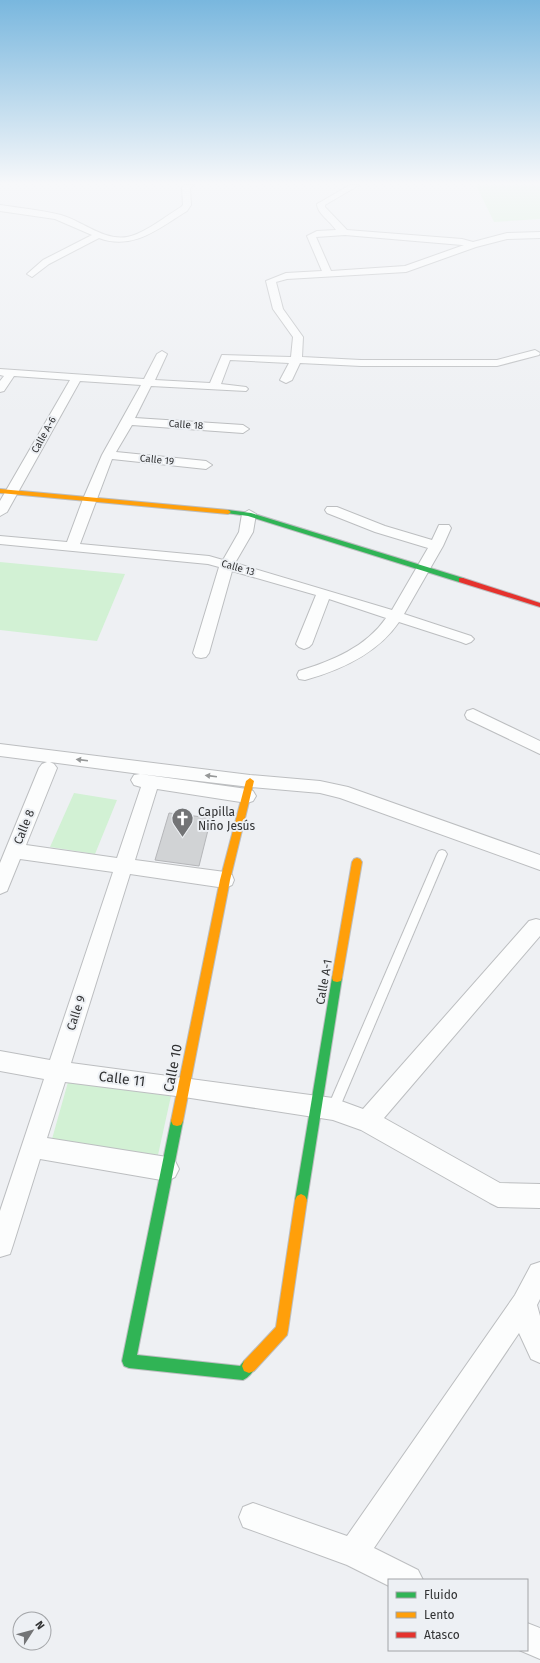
<svg xmlns="http://www.w3.org/2000/svg" width="540" height="1663" font-family="'Fira Sans',sans-serif">
	<rect width="100%" height="100%" fill="#eef0f3"/>
	<!-- green -->
	<g fill="#d2f1d4">
		<path d="M476 185H540V219L494 222Z"/>
		<path d="M0 562 125 574 97 641 0 630Z"/>
		<path d="M74 793 117 800 95 854 50 847Z"/>
		<path d="M68 1082 171 1096 158 1155 52 1139Z"/>
	</g>
	<!-- building -->
	<path fill="#d1d3d5" stroke="#b5b6b9" d="M169 813 211 818 199 866 155 860Z"/>
	<g fill="none" stroke-linecap="round" stroke-linejoin="round">
		<defs>
			<path id="lane" d="M442 850 445 851 447 854 339 1109 337 1113 333 1114 329 1113 327 1109 437 854 439 851Z"/>
			<g id="street">
				<path d="M185 185H194L190 188 191 205 187 211C159 228 133 251 99 238L49 264 32 277 27 274 43 260 92 235 55 219 0 211V205C20 208 41 210 61 215 82 221 104 241 127 237 144 234 166 216 181 207L183 205 182 187Z"/>
				<path d="M350 185H359L325 205V207L347 230 462 239 473 242 507 233 540 232V238L507 239 476 247 406 272 287 279 276 282 283 309 303 337 302 357 361 360H497L535 350 540 353 539 355 497 366H361L300 363 292 380 286 383 280 380 289 363 230 360 221 384 246 387 248 389 246 391 151 386 135 418 243 425 249 429 243 433 132 425 116 452 206 461 212 465 206 469 112 459 80 544 209 556 223 560 239 532 242 514 249 510 256 514 253 532 235 563 392 610 428 548 375 532 327 513 325 510 327 507H337L385 526 432 540 439 525H449L451 528 443 546 404 614 471 636 474 639 471 642 466 644 461 642 399 622C377 654 341 670 305 680L299 679 297 675 299 671C332 661 366 647 386 618L329 599 312 644 309 647 304 649 299 647 296 644 316 595 232 571 209 653 206 657 201 658 196 657 193 653 219 567 208 564 0 544V536L67 542 83 499 102 455 141 385 80 381 7 512 0 516V501L70 380 14 376 4 391 0 392V381L4 376 0 375V369L144 379 157 354 162 351 167 354 155 380 210 383 222 355 291 357 293 337 273 309 266 281 286 273 322 271 307 236 317 231 336 230C331 222 317 213 317 204ZM345 235 462 245H464L405 266 331 271 316 237Z"/>
				<path d="M473 709 540 741V754L467 719 465 715 467 711Z"/>
				<path d="M0 744 250 775 320 781 348 787 540 855V870L340 798 320 793 250 787 140 774 247 789 253 791 256 796 253 801 247 803 157 789 135 860 225 872 232 875 234 880 232 885 225 888 130 874 71 1063 333 1098 363 1109 529 921 536 919 540 920V936L384 1118 500 1183 540 1184V1208L498 1207 490 1203 361 1130 333 1120 184 1097 65 1082 47 1138 167 1157 175 1161 179 1169 175 1177 167 1181 40 1159 13 1245 10 1254 0 1257V1211L44 1079 0 1071V1051L50 1060 113 872 20 859 7 891 0 894V863L39 768 42 764 47 762 0 756ZM50 762 140 774 134 775 131 780 134 785 141 787 117 858 26 845 57 768 54 764Z"/>
				<path d="M540 1262V1299L537 1305 540 1316V1363L531 1359 519 1333 374 1548 418 1570 423 1580H389V1586L347 1565 243 1527 239 1517 243 1507 253 1503 347 1536 515 1295 531 1265Z"/>
				<path d="M527 1623 540 1628V1659L519 1650H527Z"/>
			</g>
			<g id="fast">
				<path d="M228 510 251 513 463 578 465 580 461 582H459L248 516 226 513 225 512Z"/>
				<path d="M337 974 341 975 342 978 307 1200 305 1204 301 1206 297 1204 295 1200 332 978 333 975Z"/>
				<path d="M177 1116 181 1117 183 1121 137 1355 240 1366 244 1361 249 1359 254 1361 256 1366C253 1372 249 1377 243 1380L129 1368 124 1366 122 1361 171 1121 173 1117Z"/>
			</g>
			<g id="slow">
				<path d="M0 489 228 510 231 512 228 514 0 493Z"/>
				<path d="M250 778 254 781 230 880 183 1121 181 1125 177 1126 173 1125 171 1121 220 880 246 781Z"/>
				<path d="M357 858 360 859 362 862 342 978 341 981 337 982 333 981 332 978 352 862 354 859Z"/>
				<path d="M301 1194 305 1196 307 1200 288 1330 287 1335 254 1371 249 1373 244 1371 242 1366 244 1361 276 1327 295 1200 297 1196Z"/>
			</g>
			<path id="jam" d="M459 578H463L540 603V607L459 582Z"/>
		</defs>
		<!-- lane casing -->
		<use href="#lane" stroke="#bcbec0" stroke-width="2"/>
		<!-- street casing -->
		<use href="#street" stroke="#bcbec0" stroke-width="2"/>
		<!-- fast casing -->
		<use href="#fast" stroke="#bcbec0" stroke-width="2"/>
		<!-- slow casing -->
		<use href="#slow" stroke="#bcbec0" stroke-width="2"/>
		<!-- jam casing -->
		<use href="#jam" stroke="#bcbec0" stroke-width="2"/>
		<!-- lane -->
		<use href="#lane" fill="#fcfdfd" fill-rule="evenodd"/>
		<!-- street -->
		<use href="#street" fill="#fcfdfd" fill-rule="evenodd"/>
		<!-- fast -->
		<use href="#fast" fill="#30b455" fill-rule="evenodd"/>
		<!-- slow -->
		<use href="#slow" fill="#ff9f0a" fill-rule="evenodd"/>
		<!-- jam -->
		<use href="#jam" fill="#e5322d" fill-rule="evenodd"/>
	</g>
	<!-- one-way arrows -->
	<defs><path id="oneway-solid" d="M-6-.8H1V-3.2L6.5 0L1 3.2V.8H-6Z"/></defs>
	<g fill="#969898">
		<use href="#oneway-solid" transform="translate(82 760) rotate(-173)"/>
		<use href="#oneway-solid" transform="translate(211 776) rotate(-173)"/>
	</g>
	<!-- sky -->
	<linearGradient id="sky" x2="0" y2="1"><stop stop-color="#79b7de"/><stop offset="0.44" stop-color="#f7f8fa"/><stop offset="1" stop-color="#f7f8fa" stop-opacity="0"/></linearGradient>
	<rect width="540" height="417" fill="url(#sky)"/>
	<!-- icons -->
	<defs>
		<symbol id="church-pin" viewBox="-11 -11 22 30"><path d="M0 17L-7.5 6A9.5 9.5 0 1 1 7.5 6Z" fill="#737476" stroke="#edf0f4"/><path d="M-1.2-6h2.4v3.5h3.3v2.4h-3.3V6h-2.4V-.1h-3.3v-2.4h3.3Z" fill="#fff"/></symbol>
	</defs>
	<g fill-rule="evenodd">
		<use href="#church-pin" x="170" y="806" width="25" height="34"/>
	</g>
	<g text-anchor="middle" dominant-baseline="central" stroke-width="4" stroke-linejoin="round" paint-order="stroke">
		<!-- far-street labels -->
		<g font-size="10" fill="#313233" stroke="#edf0f4">
			<text transform="translate(186 425) rotate(4)">Calle 18</text>
			<text transform="translate(44 435) rotate(-61)">Calle A-6</text>
			<text transform="translate(157 460) rotate(6)">Calle 19</text>
			<text transform="translate(238 568) rotate(16)">Calle 13</text>
		</g>
		<!-- poi labels -->
		<g font-size="12" fill="#313233" stroke="#edf0f4" text-anchor="start">
			<text x="198" y="812">Capilla<tspan x="198" dy="14">Niño Jesús</tspan></text>
		</g>
		<!-- street labels -->
		<g font-size="12" fill="#313233" stroke="#edf0f4">
			<text transform="translate(24 827) rotate(-68)">Calle 8</text>
			<text transform="translate(324 982) rotate(-80)">Calle A-1</text>
			<text transform="translate(76 1013) rotate(-72)">Calle 9</text>
		</g>
		<!-- near-street labels -->
		<g font-size="14" fill="#313233" stroke="#edf0f4">
			<text transform="translate(173 1068) rotate(-79)">Calle 10</text>
			<text transform="translate(122 1079) rotate(7)">Calle 11</text>
		</g>
	</g>
	<!-- legend -->
	<rect x="388" y="1579" width="140" height="72" fill="#edf0f4" stroke="#a2a4a7"/>
	<rect x="396" y="1592" width="20" height="6" fill="#30b455" stroke="#a2a4a7"/>
	<text x="424" y="1599" font-size="12" fill="#313233">Fluido</text>
	<rect x="396" y="1612" width="20" height="6" fill="#ff9f0a" stroke="#a2a4a7"/>
	<text x="424" y="1619" font-size="12" fill="#313233">Lento</text>
	<rect x="396" y="1632" width="20" height="6" fill="#e5322d" stroke="#a2a4a7"/>
	<text x="424" y="1639" font-size="12" fill="#313233">Atasco</text>
	<!-- north arrow -->
	<g transform="translate(32 1631) rotate(54)"><circle r="19" fill="#edf0f4" stroke="#a2a4a7"/>
	<path d="M0-3L7 15L0 10L-7 15Z" fill="#737476"/>
	<text y="-6" font-size="11" font-weight="bold" text-anchor="middle" fill="#313233">N</text>
	</g>
</svg>
